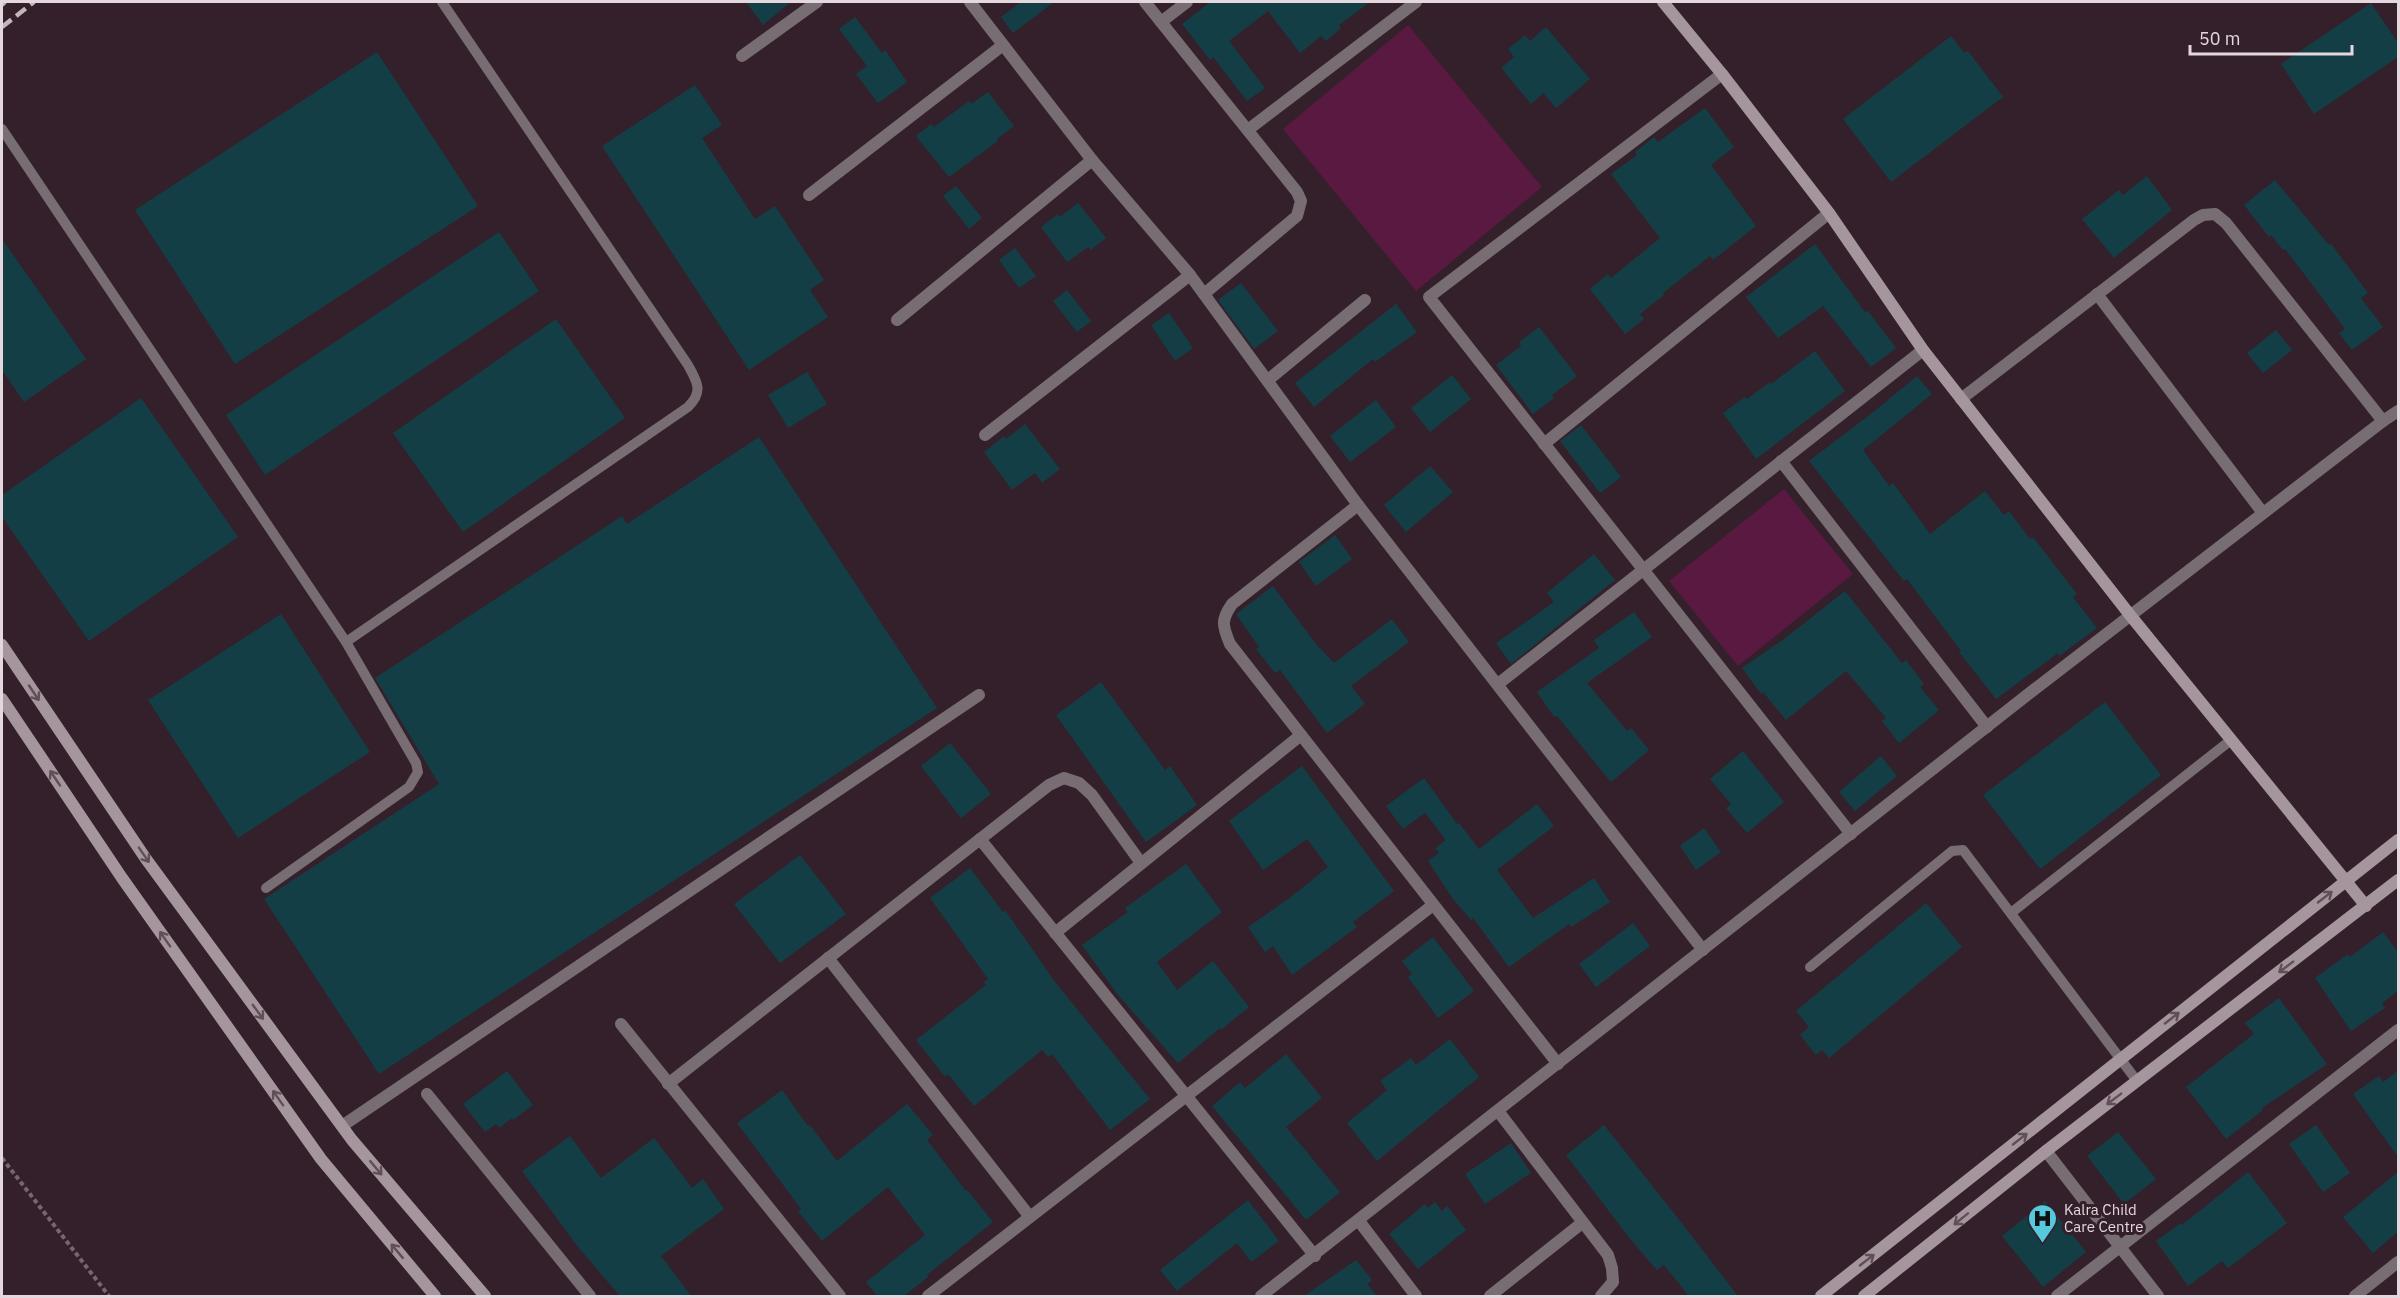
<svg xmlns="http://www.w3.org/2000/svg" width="2400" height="1298" font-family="'IBM Plex Sans',sans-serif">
	<rect width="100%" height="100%" fill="#33202a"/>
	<!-- green -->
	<g fill="#591940">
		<path d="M1408 25 1542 187 1416 291 1283 129Z"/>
		<path d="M1784 489 1853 574 1738 666 1669 581Z"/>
	</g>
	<!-- building -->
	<g fill="#143e46">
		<path d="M746 2H791L763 25Z"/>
		<path d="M1021 2H1054L1013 33 1001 17Z"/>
		<path d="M1210 2H1370L1339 25 1341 28 1326 41 1321 36 1300 53 1268 11 1229 41 1265 88 1247 101 1213 57 1210 60 1182 24Z"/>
		<path d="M2371 3 2398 43V57L2314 114 2281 64Z"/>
		<path d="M855 17 882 53 885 50 907 82 878 103 856 74 867 66 839 29Z"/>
		<path d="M1546 27 1590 79 1556 108 1543 93 1531 104 1501 68 1514 57 1508 49 1525 35 1530 41Z"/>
		<path d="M1951 36 1964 53 1968 51 2003 97 1891 182 1843 119Z"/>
		<path d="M377 52 478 206 235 364 135 210Z"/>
		<path d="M695 85 722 125 702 138 755 219 775 206 824 280 810 290 828 317 749 370 602 146Z"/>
		<path d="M988 92 1014 126 997 139 998 141 949 177 916 136 931 124 934 127 969 101 971 104Z"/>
		<path d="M1705 108 1734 147 1711 165 1756 226 1713 260 1710 256 1663 293 1664 295 1640 314 1644 319 1625 334 1590 289 1608 274 1611 278 1660 238 1611 174 1637 155 1635 152 1654 137 1658 142Z"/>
		<path d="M2147 176 2172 210 2114 258 2082 219 2119 190 2123 195Z"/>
		<path d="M2275 180 2329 245 2331 244 2368 293 2361 298 2383 327 2352 350 2339 333 2345 329 2317 291 2285 249 2283 250 2271 235 2269 237 2244 205Z"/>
		<path d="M956 186 982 218 969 229 943 196Z"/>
		<path d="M1078 203 1106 238 1091 250 1088 247 1067 262 1041 227 1058 214 1060 217Z"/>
		<path d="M499 232 539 291 265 475 226 415Z"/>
		<path d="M2 239 86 359 24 402 2 370Z"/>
		<path d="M1815 244 1865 312 1868 311 1896 348 1871 367 1823 306 1778 338 1746 297Z"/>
		<path d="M1015 248 1036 276 1019 288 999 260Z"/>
		<path d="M1241 283 1278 331 1254 349 1218 300Z"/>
		<path d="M1067 290 1091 321 1077 332 1053 301Z"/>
		<path d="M1396 304 1417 332 1375 362 1373 359 1314 407 1295 383Z"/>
		<path d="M1169 313 1193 348 1175 361 1151 325Z"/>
		<path d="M556 319 625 418 463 532 393 433Z"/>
		<path d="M1539 327 1577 376 1552 395 1554 398 1533 414 1496 365 1521 346 1519 342Z"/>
		<path d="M2276 330 2292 350 2263 373 2247 353Z"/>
		<path d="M1815 351 1845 391 1756 459 1723 413 1745 397 1747 399 1770 382 1771 384Z"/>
		<path d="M807 372 827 404 788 428 768 395Z"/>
		<path d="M1452 375 1471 399 1430 432 1411 408Z"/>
		<path d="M1917 376 1932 394 1863 450 1889 486 1893 483 1930 534 1985 491 2004 515 2009 511 2030 539 2033 537 2077 594 2073 597 2097 628 2059 656 2058 653 1996 699 1959 652 1961 651 1907 579 1904 581 1809 461 1872 413Z"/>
		<path d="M141 398 238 537 89 641 2 517V495Z"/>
		<path d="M1376 400 1396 427 1350 462 1330 436Z"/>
		<path d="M1025 424 1060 469 1042 483 1035 473 1012 490 984 452 1004 436 1006 439Z"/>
		<path d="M1581 425 1621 477 1600 493 1560 441Z"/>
		<path d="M759 437 937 708 379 1074 264 899 439 784 375 678 622 516 627 524Z"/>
		<path d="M1430 466 1453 492 1406 532 1384 505Z"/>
		<path d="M1335 535 1352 559 1316 586 1299 562Z"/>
		<path d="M1594 554 1615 580 1511 664 1496 643 1554 602 1547 593Z"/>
		<path d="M1273 586 1316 644 1334 663 1392 619 1409 642 1351 686 1365 704 1327 733 1280 670 1275 673 1256 649 1259 647 1236 614Z"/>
		<path d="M1845 591 1902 663 1906 660 1924 684 1920 687 1939 710 1899 743 1882 721 1886 718 1846 671 1786 720 1763 692 1761 694 1742 668 1784 639Z"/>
		<path d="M1634 612 1652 637 1587 683 1627 731 1631 728 1649 750 1611 782 1557 716 1554 717 1537 692 1599 648 1594 640Z"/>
		<path d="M281 614 370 752 238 838 148 700Z"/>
		<path d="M1101 682 1165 770 1170 766 1197 805 1146 842 1056 715Z"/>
		<path d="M2105 702 2161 775 2040 869 1983 795Z"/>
		<path d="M950 743 991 794 961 818 921 766Z"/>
		<path d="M1743 751 1784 802 1747 833 1726 808 1731 804 1710 779Z"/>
		<path d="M1881 756 1897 776 1855 811 1839 792Z"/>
		<path d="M1302 766 1394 891 1353 922 1357 927 1292 975 1273 946 1265 952 1248 927 1291 897 1328 867 1307 839 1263 870 1229 821Z"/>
		<path d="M1424 778 1457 824 1459 823 1479 849 1537 804 1554 826 1497 870 1533 918 1594 878 1610 902 1571 927 1569 924 1509 967 1473 918 1471 920 1453 899 1428 861 1439 853 1435 848 1446 840 1425 813 1403 829 1386 806Z"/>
		<path d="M1704 828 1721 852 1696 870 1680 846Z"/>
		<path d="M800 855 846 914 780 963 734 904Z"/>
		<path d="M1186 864 1222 912 1157 962 1177 990 1213 961 1249 1007 1221 1030 1220 1028 1178 1063 1118 995 1082 945 1128 912 1125 908Z"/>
		<path d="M970 868 1003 912 1005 910 1055 982 1150 1099 1110 1130 1052 1054 1048 1057 1042 1050 974 1106 948 1074 945 1077 916 1040 986 985 984 982 988 979 930 898Z"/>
		<path d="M1926 903 1962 947 1829 1058 1822 1050 1816 1055 1800 1035 1809 1027 1796 1011Z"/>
		<path d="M1633 923 1650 946 1596 987 1579 964Z"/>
		<path d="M2383 932 2398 952V991L2382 1003 2385 1008 2351 1031 2315 978 2348 954 2350 957Z"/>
		<path d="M1433 937 1474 991 1438 1018 1408 977 1412 974 1402 961Z"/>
		<path d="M2279 998 2327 1064 2262 1108 2263 1110 2226 1139 2186 1087 2254 1034 2245 1023Z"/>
		<path d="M1450 1039 1479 1077 1377 1161 1347 1123 1387 1090 1380 1081 1411 1058 1416 1065Z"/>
		<path d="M1286 1054 1322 1098 1286 1127 1340 1192 1306 1220 1212 1106 1240 1082 1245 1088Z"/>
		<path d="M507 1071 533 1105 513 1120 512 1118 499 1128 496 1124 485 1132 463 1104Z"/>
		<path d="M2398 1071V1157L2353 1094 2379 1076 2383 1082Z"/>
		<path d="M782 1090 808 1126 810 1125 837 1161 907 1104 933 1135 927 1140 966 1191 967 1190 993 1222 927 1275 928 1277 904 1296H877L866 1282 925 1235 888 1187 822 1241 798 1211 801 1209 737 1123Z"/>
		<path d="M1604 1125 1673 1212 1738 1296H1689L1664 1265 1657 1270 1631 1240 1566 1155Z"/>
		<path d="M2316 1125 2350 1173 2323 1192 2289 1144Z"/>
		<path d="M2118 1132 2156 1179 2124 1204 2087 1156Z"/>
		<path d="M570 1136 601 1178 654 1138 692 1188 703 1179 724 1209 661 1256 691 1296H620L578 1247 522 1171Z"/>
		<path d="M1511 1143 1531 1173 1485 1204 1465 1174Z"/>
		<path d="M2248 1172 2287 1223 2228 1268 2222 1261 2188 1286 2156 1241 2181 1223 2182 1225Z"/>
		<path d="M2398 1172V1232L2373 1253 2343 1217Z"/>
		<path d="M1248 1200 1279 1241 1251 1262 1237 1243 1177 1291 1160 1270Z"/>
		<path d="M2045 1201 2086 1252 2043 1287 2002 1236Z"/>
		<path d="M1435 1202 1442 1211 1447 1206 1466 1230 1418 1269 1389 1234 1425 1204 1428 1208Z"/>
		<path d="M1356 1260 1372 1280 1367 1284 1377 1296H1304Z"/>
	</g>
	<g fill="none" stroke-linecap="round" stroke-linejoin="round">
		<!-- path -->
		<path stroke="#77666f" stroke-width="4" stroke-dasharray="4.5 3" stroke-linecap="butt" d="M2 1158 109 1296"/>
		<!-- lane -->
		<g stroke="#776d72" stroke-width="10">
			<path d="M2 129 346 642 416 763 418 772 409 787 266 888"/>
			<path d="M346 642 688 407C704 391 697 382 688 365L442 2"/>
			<path d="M2011 913 2231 740"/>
			<path d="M1810 967 1952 851 1963 850 2137 1081"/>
		</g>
		<!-- street -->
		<g stroke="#776d72" stroke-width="12">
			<path d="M970 2 1092 160 1190 275 1358 505 1703 950"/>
			<path d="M1145 2 1297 192 1301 201 1297 216 1204 294"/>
			<path d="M1161 22 1187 2"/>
			<path d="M742 56 817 2"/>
			<path d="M1722 74 1429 297 1851 834"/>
			<path d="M1249 129 1416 2"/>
			<path d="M809 195 1003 45"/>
			<path d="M2097 294 2263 513"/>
			<path d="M897 320 1092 160"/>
			<path d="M1268 380 1365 300"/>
			<path d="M1961 399 2194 220 2203 215 2215 214 2226 223 2383 421"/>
			<path d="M985 435 1190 275"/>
			<path d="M1544 444 1829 213"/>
			<path d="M1781 461 1987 727"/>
			<path d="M1358 505 1232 604C1221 620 1222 625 1230 644L1558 1064"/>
			<path d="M1498 684 1923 350"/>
			<path d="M980 839 1315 1256"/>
			<path d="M1055 933 1301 735"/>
			<path d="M828 958 1030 1217"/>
			<path d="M621 1024 840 1296"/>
			<path d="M668 1084 1049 785 1064 778 1079 783 1092 795 1141 863"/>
			<path d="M427 1094 590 1296"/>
			<path d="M1498 1111 1608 1255 1612 1268 1613 1282 1601 1296"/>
			<path d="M342 1126 979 695"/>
			<path d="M2046 1151 2158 1296"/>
			<path d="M1359 1221 1416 1296"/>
			<path d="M928 1296 1433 905"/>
			<path d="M1261 1296 2031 692 2383 421 2398 411"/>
			<path d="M1490 1296 1582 1223"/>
			<path d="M2057 1296 2398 1030"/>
			<path d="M2355 1296 2398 1262"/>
		</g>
		<!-- secondary -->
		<g stroke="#a5959d" stroke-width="12">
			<path d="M1663 2 1722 74 1829 213 1923 350 2130 615 2366 906"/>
			<path d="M2 645 146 859 352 1140 485 1296"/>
			<path d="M2 699 122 878 321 1159 435 1296"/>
			<path d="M1821 1296 2398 840"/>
			<path d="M1864 1296 2046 1151 2398 880"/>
		</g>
		<!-- rail -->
		<g stroke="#c4b5bd" stroke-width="4.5" stroke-dasharray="12 6" stroke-linecap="butt">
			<path d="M2 5 5 2"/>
			<path d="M2 27 34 2"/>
		</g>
	</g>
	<!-- one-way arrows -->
	<defs><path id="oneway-shaft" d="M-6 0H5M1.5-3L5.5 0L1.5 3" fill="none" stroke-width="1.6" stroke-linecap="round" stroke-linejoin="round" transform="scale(1.5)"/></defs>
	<g stroke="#614f58">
		<use href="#oneway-shaft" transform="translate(34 693) rotate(56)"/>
		<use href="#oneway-shaft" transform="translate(55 778) rotate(-124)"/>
		<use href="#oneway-shaft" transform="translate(144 855) rotate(55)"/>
		<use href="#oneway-shaft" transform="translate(2325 897) rotate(-38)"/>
		<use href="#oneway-shaft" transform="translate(165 939) rotate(-125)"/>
		<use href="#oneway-shaft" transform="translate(2286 967) rotate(143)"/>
		<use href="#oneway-shaft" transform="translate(258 1012) rotate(54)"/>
		<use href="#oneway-shaft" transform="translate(2172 1018) rotate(-38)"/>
		<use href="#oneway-shaft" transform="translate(278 1098) rotate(-125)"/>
		<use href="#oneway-shaft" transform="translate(2114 1099) rotate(143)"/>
		<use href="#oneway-shaft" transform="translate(2020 1139) rotate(-38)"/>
		<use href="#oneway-shaft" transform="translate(376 1168) rotate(50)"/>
		<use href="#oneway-shaft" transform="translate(1961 1219) rotate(141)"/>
		<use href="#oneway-shaft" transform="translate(397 1251) rotate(-130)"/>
		<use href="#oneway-shaft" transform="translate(1867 1260) rotate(-38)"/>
	</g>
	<!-- icons -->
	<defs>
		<symbol id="hospital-pin" viewBox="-11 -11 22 30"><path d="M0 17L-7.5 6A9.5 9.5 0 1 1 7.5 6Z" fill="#55cadf" stroke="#33202a"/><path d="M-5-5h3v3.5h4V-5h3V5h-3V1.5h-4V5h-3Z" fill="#111"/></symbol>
	</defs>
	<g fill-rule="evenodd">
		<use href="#hospital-pin" x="2026" y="1202" width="33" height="45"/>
	</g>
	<g text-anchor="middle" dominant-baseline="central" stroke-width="6" stroke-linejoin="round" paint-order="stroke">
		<!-- poi labels -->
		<g font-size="15" fill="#e5d7de" stroke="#33202a" text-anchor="start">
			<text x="2064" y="1209">Kalra Child<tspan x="2064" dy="17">Care Centre</tspan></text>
		</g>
	</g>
	<!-- border -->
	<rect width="2400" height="1298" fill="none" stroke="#e5d7de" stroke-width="6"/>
	<!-- scale -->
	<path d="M2190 45v9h162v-9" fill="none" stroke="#e5d7de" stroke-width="3"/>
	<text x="2199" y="45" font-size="18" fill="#e5d7de" stroke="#33202a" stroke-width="4.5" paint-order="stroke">50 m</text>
</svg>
